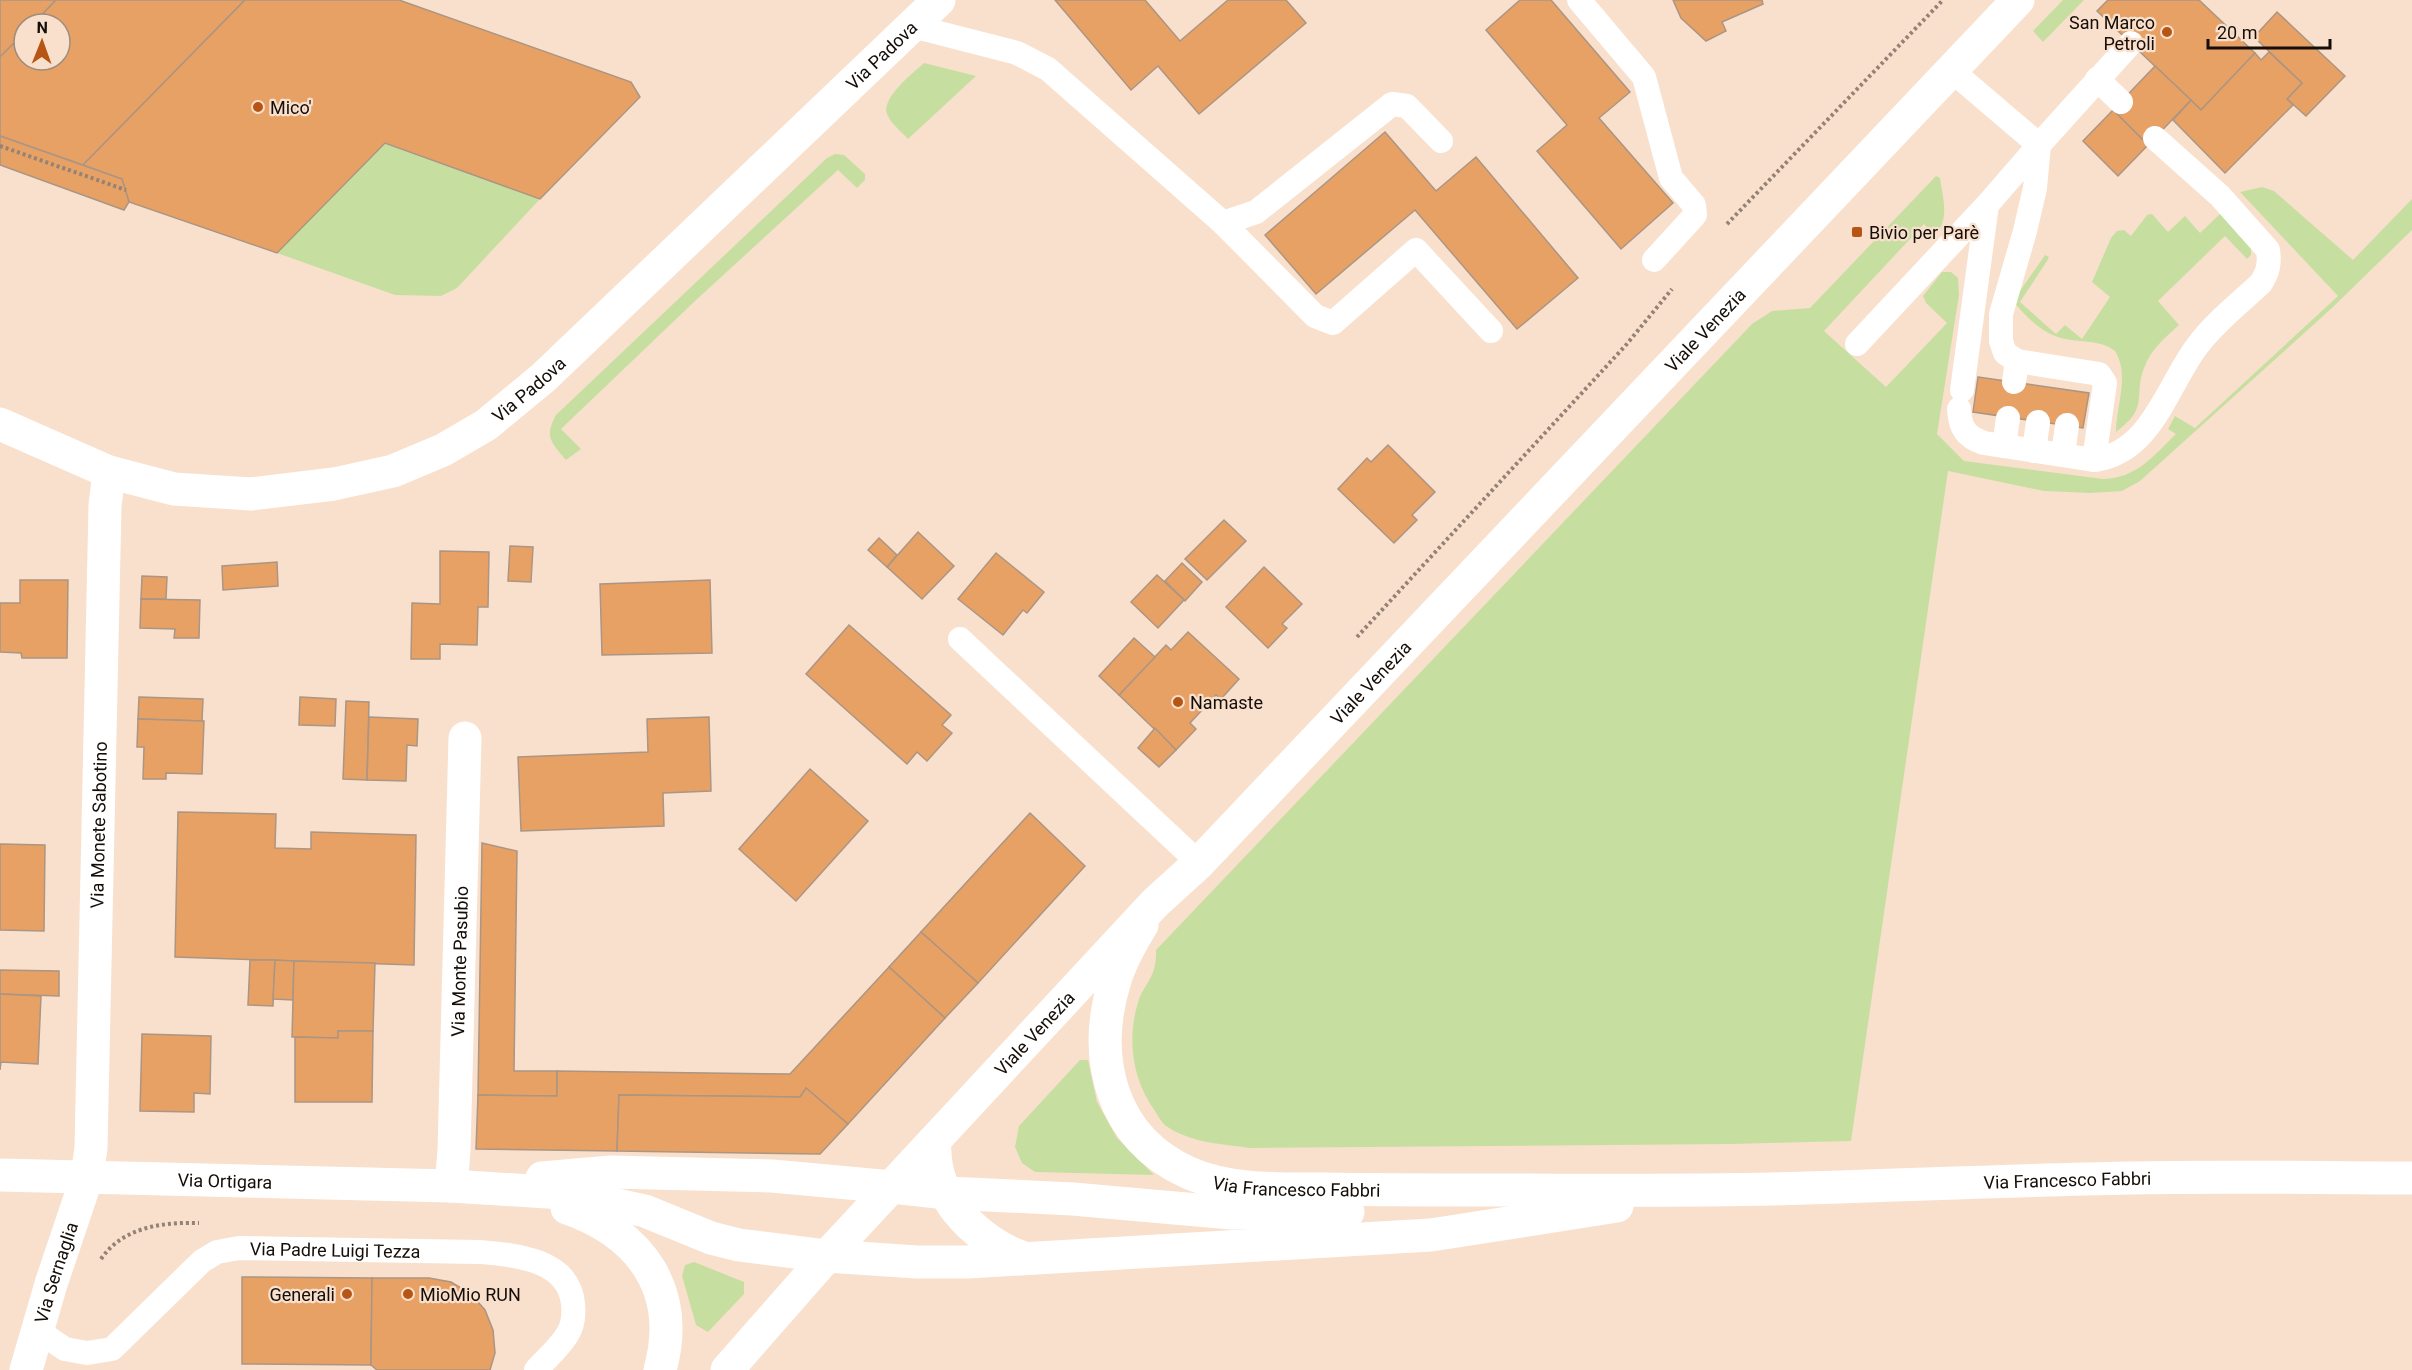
<svg xmlns="http://www.w3.org/2000/svg" width="2412" height="1370" font-family="Roboto,sans-serif">
	<rect width="100%" height="100%" fill="#f9e0cd"/>
	<!-- green -->
	<g fill="#c6dfa1">
		<path d="M2063 0H2084L2043 42 2033 31Z"/>
		<path d="M924 63 976 76 908 139C902 132 890 123 887 114 881 98 913 73 924 63Z"/>
		<path d="M385 143 540 199 457 288 441 296 395 295 277 253Z"/>
		<path d="M835 154 844 155 865 174V180L857 188 838 170 695 301 561 429 581 449 566 460C551 442 544 437 556 415L827 158Z"/>
		<path d="M1936 176 1940 178C1943 199 1950 219 1935 235L1924 224 1824 331 1886 387 1947 323 1926 303 1923 296 1942 272H1951L1958 278 1959 295 1937 434 1964 461 2103 479C2137 478 2153 456 2176 434L2168 429 2175 416 2195 428 2338 296 2240 192 2262 187 2274 191 2353 260 2412 199V230L2332 308 2140 481 2122 491 2090 493 2044 491 1948 471 1851 1141 1732 1144 1250 1148C1222 1144 1191 1143 1166 1126 1162 1123 1158 1116 1155 1111 1133 1081 1127 1042 1137 1006 1143 982 1157 980 1156 950L1752 324 1772 311 1810 308Z"/>
		<path d="M2221 213 2251 245V255L2247 259 2225 236 2158 301 2179 325C2165 338 2151 349 2144 368 2133 398 2150 407 2116 432 2116 406 2130 375 2115 351 2100 339 2079 343 2061 338 2042 333 2025 316 2013 301L2045 255 2049 257 2047 261 2020 302 2056 334 2065 325 2082 339 2110 297 2092 282 2111 238 2117 231 2124 230 2131 236 2147 215 2152 214 2168 232 2185 216 2200 233Z"/>
		<path d="M1080 1060H1088L1097 1102 1117 1138 1154 1175 1035 1172 1022 1163 1015 1147 1019 1126Z"/>
		<path d="M694 1262 744 1282V1294L708 1332 696 1325 682 1276 685 1265Z"/>
	</g>
	<!-- building -->
	<g fill="#e7a165" stroke="#ab9583" stroke-width="1.5">
		<path d="M0 0H56L33 24H24V33L0 57Z"/>
		<path d="M56 0H245L83 165 0 136V57L24 33V60H60V24H33Z"/>
		<path d="M245 0H399L631 82 640 97 540 199 385 143 277 253 129 202 122 179 83 165Z"/>
		<path d="M1055 0H1145L1180 41 1228 0H1286L1306 23 1199 114 1158 66 1131 90Z"/>
		<path d="M1520 0H1551L1630 92 1599 118 1673 203 1621 249 1537 151 1567 125 1486 30Z"/>
		<path d="M1673 0H1762L1763 4 1722 22 1726 31 1706 41 1681 18Z"/>
		<path d="M2108 0H2199L2255 53 2201 110 2097 11Z"/>
		<path d="M2277 12 2345 76 2306 116 2287 99 2302 83 2254 37Z"/>
		<path d="M2269 52 2302 83 2287 99 2293 105 2225 173 2173 120 2191 100 2201 110 2255 53 2261 60Z"/>
		<path d="M2155 66 2191 100 2148 145 2113 110Z"/>
		<path d="M2113 110 2148 145 2118 176 2083 141Z"/>
		<path d="M1385 132 1436 191 1476 157 1578 278 1517 329 1415 210 1316 294 1265 235Z"/>
		<path d="M0 136 122 179 129 202 124 210 0 165Z"/>
		<path d="M1978 377 2089 393 2083 428 1973 412Z"/>
		<path d="M1388 445 1435 492 1412 515 1417 520 1394 543 1338 489 1367 458 1371 462Z"/>
		<path d="M1224 520 1246 541 1207 580 1185 559Z"/>
		<path d="M918 532 954 566 922 599 887 567Z"/>
		<path d="M879 538 897 555 887 567 868 550Z"/>
		<path d="M510 546 533 547 531 582 508 581Z"/>
		<path d="M440 551 489 552 488 607H478L477 645 440 644V659H411L412 603 440 604Z"/>
		<path d="M996 553 1044 592 1027 613 1023 610 1003 635 958 599Z"/>
		<path d="M277 562 278 586 223 590 222 566Z"/>
		<path d="M1182 563 1202 582 1185 601 1165 581Z"/>
		<path d="M1264 567 1302 604 1282 624 1287 628 1268 648 1226 607Z"/>
		<path d="M1157 575 1184 600 1158 628 1131 602Z"/>
		<path d="M142 576 167 577 166 599H141Z"/>
		<path d="M20 580H68L67 658H22L21 653 0 652V603H20Z"/>
		<path d="M710 580 712 653 602 655 600 584Z"/>
		<path d="M141 599 200 600 199 638H174L175 629 140 628Z"/>
		<path d="M849 625 951 715 942 725 952 733 927 761 917 752 907 764 806 674Z"/>
		<path d="M1188 632 1239 679 1221 699 1216 695 1190 723 1196 729 1176 750 1119 695 1166 645 1171 650Z"/>
		<path d="M1134 638 1155 657 1119 695 1099 676Z"/>
		<path d="M139 697 203 699 202 721 138 719Z"/>
		<path d="M300 697 336 699 335 726 299 725Z"/>
		<path d="M346 701 369 702 367 780 343 779Z"/>
		<path d="M369 717 418 719 417 746 407 745 406 781 367 780Z"/>
		<path d="M709 717 711 791 663 793 664 826 521 831 518 757 648 752 647 719Z"/>
		<path d="M138 719 204 721 202 774 166 773V779H143L144 747H137Z"/>
		<path d="M1155 728 1176 750 1159 767 1138 748Z"/>
		<path d="M810 769 868 821 796 901 739 849Z"/>
		<path d="M178 812 276 814 275 848 311 849V832L416 835 414 965 175 957Z"/>
		<path d="M1030 813 1085 866 978 983 921 932Z"/>
		<path d="M482 843 517 851 514 1071H557V1096L478 1095Z"/>
		<path d="M0 844 45 845 44 931 0 930Z"/>
		<path d="M921 932 978 983 945 1018 889 967Z"/>
		<path d="M250 960H275L273 1006 248 1005Z"/>
		<path d="M275 960 294 961 293 1000 273 999Z"/>
		<path d="M294 961 375 963 373 1031H338V1038L292 1037Z"/>
		<path d="M889 967 945 1018 848 1124 806 1088 800 1097 619 1095 617 1151 476 1149 478 1095 557 1096V1071L790 1074Z"/>
		<path d="M0 970 59 971V996L0 994Z"/>
		<path d="M0 994 41 996 38 1064 1 1062 0 1070Z"/>
		<path d="M338 1031H373L372 1102H295V1037L338 1038Z"/>
		<path d="M142 1034 211 1036 210 1094 194 1093V1112L140 1111Z"/>
		<path d="M806 1088 848 1124 820 1154 617 1151 619 1095 800 1097Z"/>
		<path d="M242 1277 372 1278 371 1365 242 1364Z"/>
		<path d="M372 1278H429L451 1282 471 1294 485 1310 493 1330 495 1353 490 1370H377L371 1365Z"/>
	</g>
	<g fill="none" stroke-linecap="round" stroke-linejoin="round">
		<!-- path -->
		<g stroke="#938275" stroke-width="4" stroke-dasharray="3 3" stroke-linecap="butt">
			<path d="M0 146 126 190"/>
			<path d="M1727 224 1943 0"/>
			<path d="M1357 637 1626 345 1672 289"/>
			<path d="M101 1259C123 1227 162 1222 199 1223"/>
		</g>
		<!-- service -->
		<g stroke="#fff" stroke-width="24">
			<path d="M1579 0 1644 77 1671 178 1694 205 1695 215 1654 260"/>
			<path d="M912 26 1017 53 1048 69 1223 223 1315 316 1333 323 1416 250 1491 331"/>
			<path d="M1951 70 2039 145 2131 43"/>
			<path d="M2097 79 2121 102"/>
			<path d="M2039 145 2035 188 2025 231 2001 314V341L2005 353 2017 361 2099 374 2105 383 2094 460"/>
			<path d="M1223 223 1256 212 1392 104 1407 106 1441 141"/>
			<path d="M1857 344 1987 205 2039 145"/>
			<path d="M2014 382 2017 361"/>
			<path d="M1962 390 1987 205"/>
			<path d="M1959 409C1960 428 1966 437 1984 443L2094 460C2152 453 2167 385 2198 345 2214 323 2241 302 2261 283 2268 272 2270 264 2268 250L2220 196 2155 138"/>
			<path d="M2004 446 2008 418"/>
			<path d="M2034 451 2038 422"/>
			<path d="M2063 455 2067 425"/>
			<path d="M960 639 1199 863"/>
			<path id="s1" d="M38 1331 65 1349 87 1353 112 1349 202 1261 217 1252 239 1248 480 1252C515 1255 569 1259 573 1304 574 1314 573 1326 567 1335 559 1348 546 1359 536 1370"/>
		</g>
		<!-- minor -->
		<g stroke="#fff" stroke-width="33">
			<path id="s2" d="M0 424 109 472 174 489 251 494 334 484 393 471 443 450 486 425 544 377 939 0"/>
			<path id="s3" d="M1142 925C1131 943 1121 960 1115 980 1091 1057 1110 1138 1189 1173 1230 1191 1279 1189 1324 1189 1379 1190 1435 1190 1491 1190 1585 1190 1679 1191 1773 1189 1892 1186 2011 1180 2130 1178 2224 1176 2318 1178 2412 1178"/>
			<path d="M934 1141C935 1150 935 1160 937 1169 946 1211 986 1245 1024 1258"/>
			<path id="s4" d="M451 1186 454 1151 465 738"/>
			<path d="M892 1187 947 1193 1073 1199 1231 1213 1348 1212"/>
			<path d="M827 1256 917 1262H968L1431 1235 1617 1206"/>
			<path id="s5" d="M26 1370 51 1284 87 1177 91 1148 105 506 109 472"/>
		</g>
		<!-- tertiary -->
		<g stroke="#fff" stroke-width="33">
			<path id="s6" d="M0 1175 451 1186 563 1193 645 1211 711 1238 739 1245 827 1256"/>
			<path d="M542 1178 611 1172 772 1176 892 1187"/>
			<path d="M567 1208C641 1234 682 1290 660 1370"/>
		</g>
		<!-- primary -->
		<path stroke="#fff" stroke-width="33" id="s7" d="M727 1370 827 1256 1155 903 1199 863 2018 0"/>
	</g>
	<!-- markers -->
	<g fill="#b75614" stroke="#f9e0cd" stroke-width="2">
		<circle cx="2167" cy="32" r="6"/>
		<circle cx="258" cy="107" r="6"/>
		<rect x="1851" y="226" width="12" height="12" rx="3"/>
		<circle cx="1178" cy="702" r="6"/>
		<circle cx="347" cy="1294" r="6"/>
		<circle cx="408" cy="1294" r="6"/>
	</g>
	<g text-anchor="middle" dominant-baseline="central" stroke-width="4.5" stroke-linejoin="round" paint-order="stroke">
		<!-- poi labels -->
		<g font-size="18" fill="#150d07" stroke="#f9e0cd" text-anchor="start">
			<text x="2155" y="22" text-anchor="end">San Marco<tspan x="2155" dy="21">Petroli</tspan></text>
			<text x="270" y="107">Mico'</text>
			<text x="1869" y="232">Bivio per Parè</text>
			<text x="1190" y="702">Namaste</text>
			<text x="335" y="1294" text-anchor="end">Generali</text>
			<text x="420" y="1294">MioMio RUN</text>
		</g>
		<!-- street labels -->
		<g font-size="18" fill="#150d07" stroke="#f9e0cd">
			<text stroke="none"><textPath href="#s2" startOffset="1053">Via Padova</textPath></text>
			<text stroke="none"><textPath href="#s7" startOffset="1428">Viale Venezia</textPath></text>
			<text stroke="none"><textPath href="#s2" startOffset="567">Via Padova</textPath></text>
			<text stroke="none"><textPath href="#s7" startOffset="942">Viale Venezia</textPath></text>
			<text stroke="none"><textPath href="#s5" startOffset="555">Via Monete Sabotino</textPath></text>
			<text stroke="none"><textPath href="#s4" startOffset="225">Via Monte Pasubio</textPath></text>
			<text stroke="none"><textPath href="#s7" startOffset="456">Viale Venezia</textPath></text>
			<text stroke="none"><textPath href="#s6" startOffset="225">Via Ortigara</textPath></text>
			<text stroke="none"><textPath href="#s3" startOffset="1170">Via Francesco Fabbri</textPath></text>
			<text stroke="none"><textPath href="#s3" startOffset="399">Via Francesco Fabbri</textPath></text>
			<text stroke="none"><textPath href="#s1" startOffset="342">Via Padre Luigi Tezza</textPath></text>
			<text stroke="none"><textPath href="#s5" startOffset="102">Via Sernaglia</textPath></text>
		</g>
	</g>
	<!-- north arrow -->
	<g transform="translate(42 42) rotate(1)"><circle r="28" fill="#f9e0cd" stroke="#9e8c7e" stroke-width="1.5"/>
	<path d="M0-4.5L10 22L0 15L-10 22Z" fill="#b75614"/>
	<text y="-9" font-size="16" font-weight="bold" text-anchor="middle" fill="#150d07">N</text>
	</g>
	<!-- scale -->
	<path d="M2208 39v9h122v-9" fill="none" stroke="#150d07" stroke-width="3"/>
	<text x="2217" y="39" font-size="18" fill="#150d07" stroke="#f9e0cd" stroke-width="4.5" paint-order="stroke">20 m</text>
</svg>
